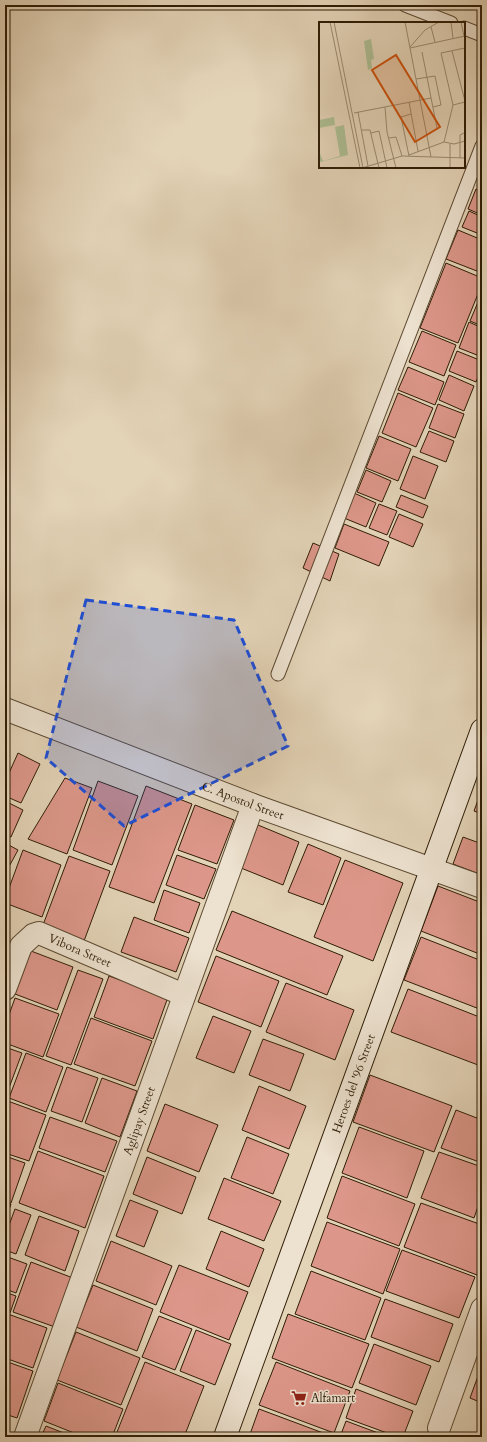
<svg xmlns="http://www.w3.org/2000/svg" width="487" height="1442" font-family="Cardo,serif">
	<rect width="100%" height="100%" fill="#e3d3b7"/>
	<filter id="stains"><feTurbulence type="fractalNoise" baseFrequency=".005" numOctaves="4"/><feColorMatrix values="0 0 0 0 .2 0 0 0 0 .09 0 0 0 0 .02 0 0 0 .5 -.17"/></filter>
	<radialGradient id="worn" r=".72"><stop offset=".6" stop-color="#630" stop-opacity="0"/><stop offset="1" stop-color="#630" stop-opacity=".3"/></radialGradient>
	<!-- building -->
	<g fill="#dd978a" stroke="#2f1d06">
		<path d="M482 175V188L477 186Z"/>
		<path d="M476 189 482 191V215L468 209Z"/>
		<path d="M469 211 482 217V235L462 227Z"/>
		<path d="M458 230 482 240V273L446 259Z"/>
		<path d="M446 263 482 278V284L458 343 420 328Z"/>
		<path d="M478 302 482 303V326L470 321Z"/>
		<path d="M469 322 482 328V357L459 348Z"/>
		<path d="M422 331 456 345 444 376 409 362Z"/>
		<path d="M457 351 482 361V367L476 382 449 371Z"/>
		<path d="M408 367 444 382 435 405 398 390Z"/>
		<path d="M449 375 474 386 464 411 439 400Z"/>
		<path d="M398 393 433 408 416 447 382 433Z"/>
		<path d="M438 404 464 414 455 438 429 428Z"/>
		<path d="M429 431 454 441 446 462 420 452Z"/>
		<path d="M379 436 411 449 398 481 366 468Z"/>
		<path d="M413 456 438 466 425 499 400 489Z"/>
		<path d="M366 470 391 481 382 502 357 492Z"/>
		<path d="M354 493 376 503 366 527 344 518Z"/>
		<path d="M401 495 428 506 423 518 396 507Z"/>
		<path d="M379 504 397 511 387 535 369 528Z"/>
		<path d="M399 514 423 524 413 547 389 537Z"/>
		<path d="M344 524 389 542 379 566 335 548Z"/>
		<path d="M313 543 339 554 330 581 303 568Z"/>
		<path d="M18 753 40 764 21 803 5 796V782Z"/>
		<path d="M65 778 92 788 67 854 28 839Z"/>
		<path d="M98 781 138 796 112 865 73 850Z"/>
		<path d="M146 786 192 804 154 903 109 887Z"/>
		<path d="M482 789V814L474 811Z"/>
		<path d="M5 801 23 810 11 837 5 834Z"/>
		<path d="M195 805 234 820 217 864 178 850Z"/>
		<path d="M258 825 299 842 283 885 241 868Z"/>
		<path d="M463 837 482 844V875L453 864Z"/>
		<path d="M5 843 18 850 5 874Z"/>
		<path d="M308 844 341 858 323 905 288 892Z"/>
		<path d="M23 850 61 865 42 917 5 903V899Z"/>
		<path d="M177 855 216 869 204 899 166 885Z"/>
		<path d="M69 856 110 871 84 941 43 925Z"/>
		<path d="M345 860 403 883 373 961 314 937Z"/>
		<path d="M438 886 482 903V955L421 931Z"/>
		<path d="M164 890 200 903 189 933 154 920Z"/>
		<path d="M232 911 343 956 327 995 216 950Z"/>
		<path d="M134 917 189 938 176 972 121 952Z"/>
		<path d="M421 937 482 961V1010L404 980Z"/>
		<path d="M31 951 73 967 57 1010 15 994Z"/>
		<path d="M216 956 279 981 261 1027 198 1002Z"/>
		<path d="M78 970 103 979 71 1065 46 1056Z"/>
		<path d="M109 976 168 997 153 1039 94 1017Z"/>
		<path d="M286 983 354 1010 335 1060 266 1032Z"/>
		<path d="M408 989 482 1018V1056L478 1065 391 1032Z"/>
		<path d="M15 998 59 1014 43 1057 5 1043V1026Z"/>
		<path d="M213 1016 251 1031 234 1073 196 1058Z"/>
		<path d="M91 1018 152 1041 135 1086 74 1064Z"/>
		<path d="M263 1039 304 1054 290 1091 249 1075Z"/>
		<path d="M5 1047 22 1053 6 1096H5Z"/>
		<path d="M26 1053 63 1067 46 1112 9 1098Z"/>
		<path d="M67 1067 98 1078 82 1122 51 1111Z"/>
		<path d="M370 1075 452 1106 434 1152 353 1122Z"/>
		<path d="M102 1078 137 1091 120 1137 85 1123Z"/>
		<path d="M259 1086 306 1106 289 1149 242 1130Z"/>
		<path d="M5 1100 46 1115 29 1161 5 1153Z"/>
		<path d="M165 1104 218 1125 199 1172 147 1151Z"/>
		<path d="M456 1110 482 1120V1163L441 1148Z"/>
		<path d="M50 1117 117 1141 105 1172 39 1148Z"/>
		<path d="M359 1127 424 1151 407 1198 342 1173Z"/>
		<path d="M247 1137 289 1154 273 1194 231 1178Z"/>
		<path d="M38 1151 104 1176 85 1228 19 1203Z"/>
		<path d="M439 1152 482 1167V1195L474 1218 421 1198Z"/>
		<path d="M5 1156 25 1163 11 1203 5 1201Z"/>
		<path d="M147 1157 196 1177 182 1214 133 1194Z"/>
		<path d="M342 1176 415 1204 399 1246 327 1218Z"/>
		<path d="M224 1178 281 1201 264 1241 208 1219Z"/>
		<path d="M130 1200 158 1211 144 1247 116 1236Z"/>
		<path d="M5 1202 11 1204 5 1221Z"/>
		<path d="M421 1203 482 1225V1263L477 1275 404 1247Z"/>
		<path d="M15 1209 31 1215 16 1254 5 1250V1236Z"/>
		<path d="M39 1216 79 1231 65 1271 25 1255Z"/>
		<path d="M327 1222 400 1249 383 1294 311 1266Z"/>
		<path d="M221 1231 264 1249 249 1287 206 1269Z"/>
		<path d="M111 1241 172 1266 156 1305 96 1281Z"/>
		<path d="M402 1250 475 1277 459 1318 386 1291Z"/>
		<path d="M5 1256 27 1264 16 1293 5 1289Z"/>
		<path d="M31 1262 73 1278 55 1327 13 1312Z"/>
		<path d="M179 1265 248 1292 229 1340 160 1312Z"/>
		<path d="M311 1271 381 1298 365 1340 295 1314Z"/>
		<path d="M93 1285 153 1309 137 1351 76 1327Z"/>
		<path d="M5 1292 16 1296 10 1313 5 1311Z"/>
		<path d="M385 1299 453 1324 439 1362 371 1337Z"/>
		<path d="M5 1313 47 1328 33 1368 5 1358Z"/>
		<path d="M288 1314 369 1344 352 1388 272 1358Z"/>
		<path d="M159 1316 192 1329 175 1370 142 1357Z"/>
		<path d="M196 1330 231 1344 215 1385 180 1371Z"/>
		<path d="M76 1332 140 1358 121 1405 57 1380Z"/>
		<path d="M374 1344 431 1366 416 1405 359 1383Z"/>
		<path d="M5 1361 33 1371 17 1418 5 1414Z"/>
		<path d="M145 1362 204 1386 184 1437H115Z"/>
		<path d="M276 1362 350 1391 334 1433 259 1405Z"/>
		<path d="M482 1365V1403L470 1398Z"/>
		<path d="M58 1383 123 1409 112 1437H84L44 1421Z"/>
		<path d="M356 1389 413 1411 403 1437H398L346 1418Z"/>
		<path d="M259 1409 334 1437H249Z"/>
		<path d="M346 1421 389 1437H340Z"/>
		<path d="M46 1426 74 1437H41Z"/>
	</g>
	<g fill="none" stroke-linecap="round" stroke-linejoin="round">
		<defs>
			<g id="lane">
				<path d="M405 5 451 23"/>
				<path d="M464 28 482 35"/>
				<path d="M278 674 482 146"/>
			</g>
			<g id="street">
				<path id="s1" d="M5 709 253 805 482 887"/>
				<path id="s2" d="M5 989 21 946 33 935 39 933 184 995"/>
				<path d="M439 1428 482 1309"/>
				<path id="s3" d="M25 1437 253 805"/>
			</g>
			<g id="secondary">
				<path id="s4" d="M225 1437 482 730"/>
			</g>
		</defs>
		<!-- lane casing -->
		<use href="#lane" stroke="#5c4a32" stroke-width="15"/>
		<!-- street casing -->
		<use href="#street" stroke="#5c4a32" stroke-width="24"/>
		<!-- secondary casing -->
		<use href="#secondary" stroke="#2f1d06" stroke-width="24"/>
		<!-- lane -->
		<use href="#lane" stroke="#ede2d0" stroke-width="13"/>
		<!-- street -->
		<use href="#street" stroke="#ede2d0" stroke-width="22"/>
		<!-- secondary -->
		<use href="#secondary" stroke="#ede2d0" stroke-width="22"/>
	</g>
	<!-- marked area -->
	<path fill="#1d4ed8" fill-opacity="0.2" stroke="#1d4ed8" stroke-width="3" stroke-dasharray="8 5" stroke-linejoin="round" d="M86 600 234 620 288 746 124 826 46 758Z"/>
	<!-- icons -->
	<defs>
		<symbol id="supermarket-bare" viewBox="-9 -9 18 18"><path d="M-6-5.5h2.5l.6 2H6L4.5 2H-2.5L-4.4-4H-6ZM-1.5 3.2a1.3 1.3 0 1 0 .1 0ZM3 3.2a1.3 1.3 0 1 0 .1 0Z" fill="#8f2418" stroke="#ede2d0" stroke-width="2.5" paint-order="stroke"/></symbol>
	</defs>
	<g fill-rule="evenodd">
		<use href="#supermarket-bare" x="288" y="1387" width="22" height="22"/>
	</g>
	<g text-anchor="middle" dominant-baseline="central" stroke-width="3" stroke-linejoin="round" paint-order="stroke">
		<!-- street labels -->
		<g font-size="12" fill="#2f1d06" stroke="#ede2d0">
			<text stroke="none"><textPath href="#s1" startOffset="255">C. Apostol Street</textPath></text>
			<text stroke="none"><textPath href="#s2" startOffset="113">Vibora Street</textPath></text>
			<text stroke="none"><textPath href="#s4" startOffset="376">Heroes del '96 Street</textPath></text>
			<text stroke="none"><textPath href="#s3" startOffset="336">Aglipay Street</textPath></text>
		</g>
		<!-- poi labels -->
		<g font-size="12" fill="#2f1d06" stroke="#ede2d0" text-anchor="start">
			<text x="311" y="1398">Alfamart</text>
		</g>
	</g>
	<!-- overview -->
	<g transform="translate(319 22)">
		<rect width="146" height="146" fill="#e3d3b7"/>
		<path d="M52 17 55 37 52 38 53 46 49 48 45 19ZM15 95 16 103 0 106V98ZM25 103 29 133 1 140 0 139V129L4 139 21 134 16 105Z" fill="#adbe93"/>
		<path fill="none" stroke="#9b8a70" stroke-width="1" d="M11 0 41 146M15 0 44 146M86 0 112 135M132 0 134 16M142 0 145 14M112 5 116 20M91 25 106 8 120 0M91 26 146 14M133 29 146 79M103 30 118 106M97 57 116 54 122 83 114 85M90 80 99 129M134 83 146 80M66 85 68 110 77 146M39 90 49 144M35 91 112 76M43 108H51L60 146M52 111 60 109 68 146M70 116 77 115 83 134M125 120 134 83 122 31 146 26M90 133 125 120 135 122 146 119M90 134 82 95 92 92M141 136V113L145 111M43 146 83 134 146 136M131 146V122"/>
		<path fill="#cc500b" fill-opacity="0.15" stroke="#cc500b" stroke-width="2" d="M77 33 121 105 96 120 53 48Z"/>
		<rect width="146" height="146" fill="none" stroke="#2f1d06" stroke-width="2"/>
	</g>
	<!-- margin -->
	<rect width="487" height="1442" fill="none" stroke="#e3d3b7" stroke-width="20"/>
	<rect x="6" y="6" width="475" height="1430" fill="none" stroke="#2f1d06" stroke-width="2"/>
	<rect x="10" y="10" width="467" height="1422" fill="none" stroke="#2f1d06"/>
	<rect width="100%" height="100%" filter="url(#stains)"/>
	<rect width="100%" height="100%" fill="url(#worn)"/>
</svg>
